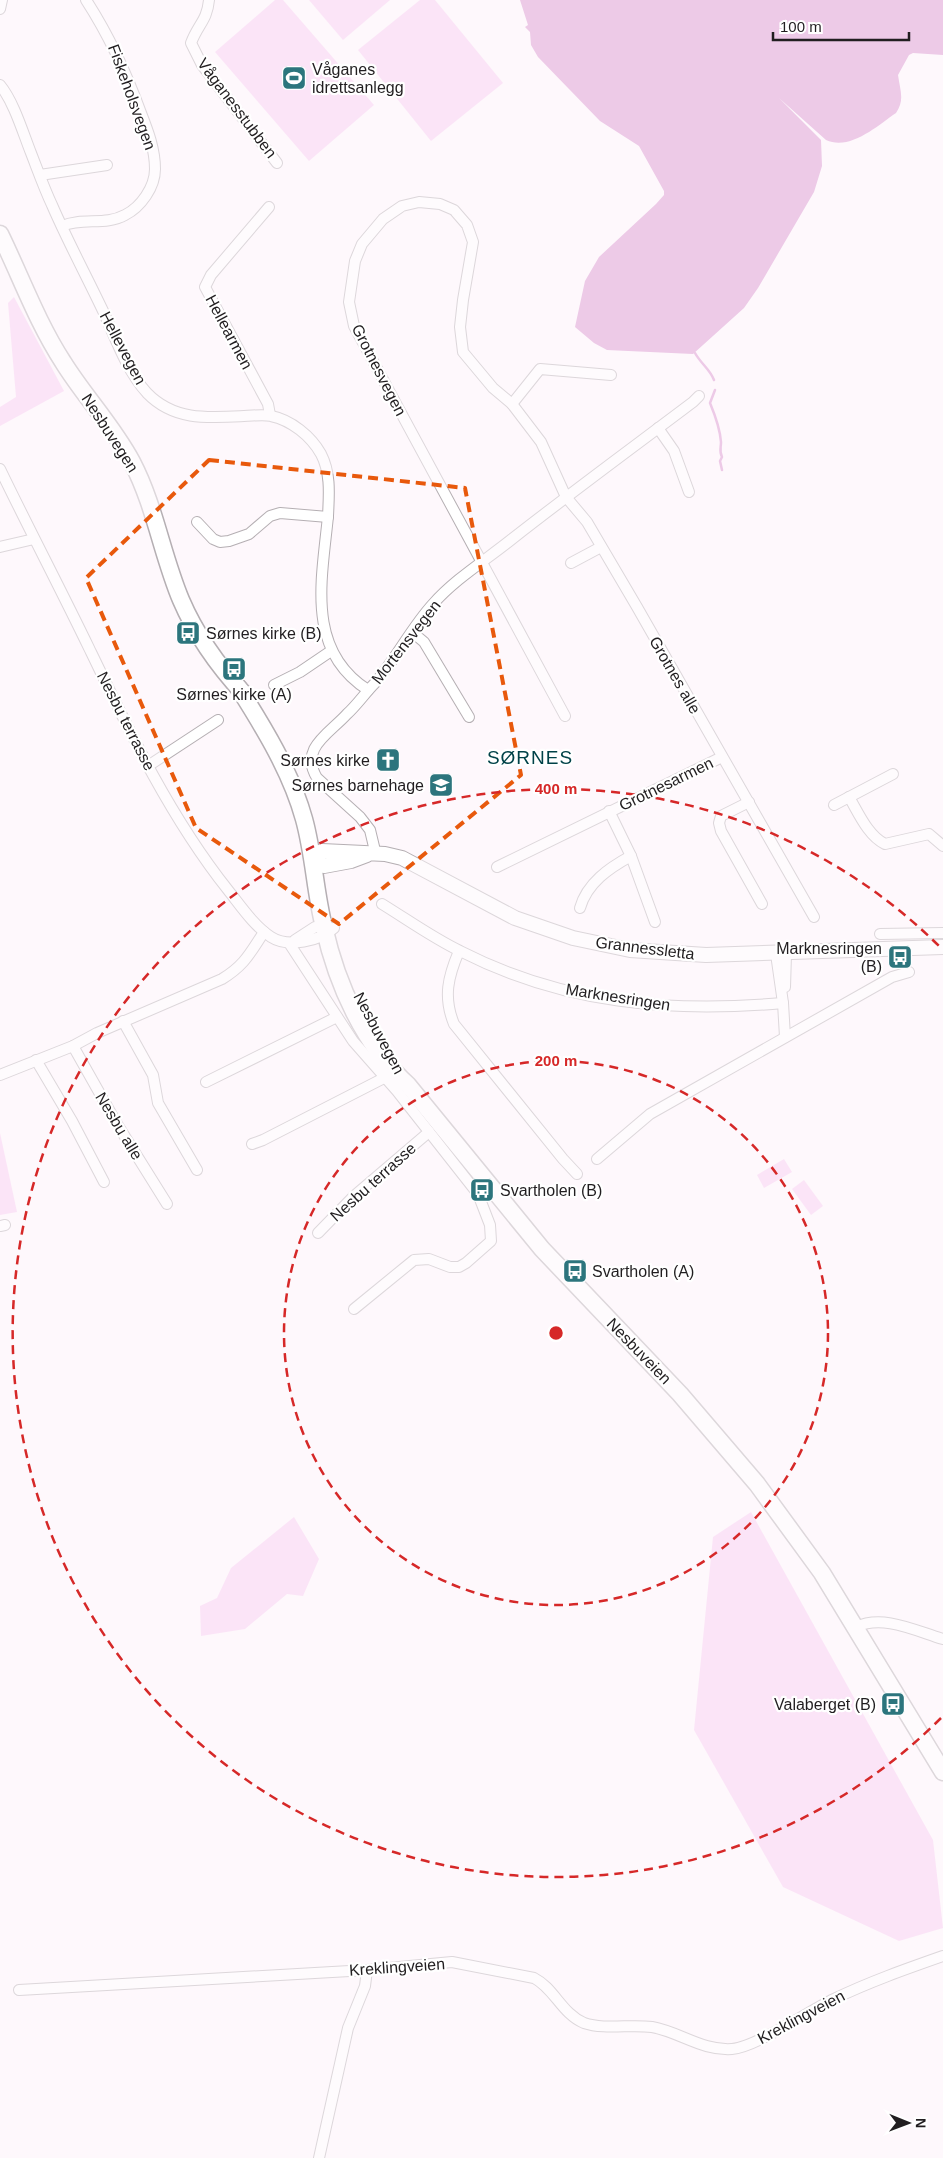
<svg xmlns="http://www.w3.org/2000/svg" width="943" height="2158" font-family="Helvetica,sans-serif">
	<rect width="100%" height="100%" fill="#fef8fc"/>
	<!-- green -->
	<g fill="#f9cdf2">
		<path d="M275 0H283L374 105 309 161 215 52Z"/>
		<path d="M309 0H390L343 40Z"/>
		<path d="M420 0H435L503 83 431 141 358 50Z"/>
		<path d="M14 297 64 391 0 426V407L16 397 8 303Z"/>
		<path d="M0 1133 17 1212 0 1215Z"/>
		<path d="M784 1159 792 1172 764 1188 757 1175Z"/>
		<path d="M804 1180 823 1206 811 1215 792 1189Z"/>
		<path d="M751 1512 933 1840 943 1928 899 1941 783 1887 694 1730 713 1537Z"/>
		<path d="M294 1517 319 1559 303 1596 287 1594 245 1629 201 1636 200 1606 217 1598 231 1568Z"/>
	</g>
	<!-- water -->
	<path fill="#d992ce" d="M520 0H943V55L913 53 909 55 898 75C900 90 905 100 896 113 877 126 850 151 826 140L779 98 821 140 822 166 814 192 758 288 744 308 693 354 607 350 594 343 575 327 585 281 599 257 656 204 664 195V191L639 146 600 121 538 57 531 45 530 32 525 27 528 25Z"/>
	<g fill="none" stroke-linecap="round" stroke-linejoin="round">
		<!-- stream -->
		<g stroke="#d992ce" stroke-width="2.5">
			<path d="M695 353C701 364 710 369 714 380"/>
			<path d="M715 390 710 403C715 415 720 429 721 442 721 448 719 451 722 457L720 461 722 470"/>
		</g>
		<defs>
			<g id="minor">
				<path d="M209 0C207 21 198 24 191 43L202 65 277 163"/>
				<path d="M0 9 2 0"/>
				<path d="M0 85C14 102 23 133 31 153 38 171 44 188 52 205 68 242 87 277 104 313 116 340 127 371 147 393 174 421 208 418 244 416 252 416 263 414 271 416 291 420 311 436 321 454 331 473 329 495 328 516 322 579 305 650 368 690"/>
				<path d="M40 175 107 165"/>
				<path d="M269 207 211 275 205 287 268 404 270 415"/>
				<path d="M62 226C83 217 105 226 125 215 141 207 155 187 155 169 155 149 148 131 141 113 126 72 110 37 86 0"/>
				<path d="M512 404 540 369 611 375"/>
				<path d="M658 428 674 451 689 492"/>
				<path d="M0 469C29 529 60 588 89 648 129 731 170 817 228 890 240 905 254 926 271 937 288 948 320 941 334 928"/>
				<path d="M197 522 213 539 220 542 229 541 249 534 270 516 280 513 328 517"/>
				<path d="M0 547 34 539"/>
				<path d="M571 563 601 547"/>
				<path d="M412 632 424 642 469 717"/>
				<path d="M274 685 300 672 331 651"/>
				<path d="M565 716 354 326 349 302 355 261 362 244 383 219 402 206 419 202 440 204 454 210 467 225 473 242 463 300 460 327 463 352 493 388 512 404 541 442 566 497 587 522 637 607 814 917"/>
				<path d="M148 766 218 720"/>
				<path d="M849 797C858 812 868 836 885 844L929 834 943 846"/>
				<path d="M749 802 721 816 719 823 721 831 762 904"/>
				<path d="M834 805 893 774"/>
				<path d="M609 811 631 856 655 922"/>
				<path d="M376 855 370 830 360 817 317 778C299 748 329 734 347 714 357 705 365 693 375 683 396 659 411 628 433 604 455 579 486 560 512 539 572 492 632 448 693 402L699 396"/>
				<path d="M497 867 722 757"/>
				<path d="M382 904C408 920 433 938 460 951 564 1004 670 1013 783 1003"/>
				<path d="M580 908C587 883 609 868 631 856"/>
				<path d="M880 934 943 933"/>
				<path d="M295 940 315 927H329"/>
				<path d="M289 943 353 1041 397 1091 478 1194 490 1225 491 1241 466 1263 459 1267H450L429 1259 414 1260 354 1309"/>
				<path d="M459 951C448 977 443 997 454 1024L563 1159 577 1174"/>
				<path d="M776 954 783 1003 785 1037"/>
				<path d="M785 987 786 954"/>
				<path d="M123 1021 153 1075 158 1103 197 1170"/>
				<path d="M73 1046 117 1124 167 1204"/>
				<path d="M36 1060 72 1121 104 1182"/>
				<path d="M0 1075 73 1046 97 1033 222 979C245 965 250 953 264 932"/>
				<path d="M206 1082 337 1017"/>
				<path d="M252 1144 263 1140 384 1078"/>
				<path d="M597 1159 650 1114 892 977 909 972"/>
				<path d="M0 1226 5 1225"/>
				<path d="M318 1233 354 1196 429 1132"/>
				<path d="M856 1627C883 1614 916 1631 943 1639"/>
				<path d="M19 1990 367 1970 452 1962 534 1978C554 1988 562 2014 584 2023 605 2030 630 2024 652 2027 680 2032 702 2051 732 2049 756 2047 809 2011 834 1999 869 1982 906 1969 943 1956"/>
				<path d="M319 2158 348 2028 365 1986 367 1970"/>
			</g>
			<path id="secondary" d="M367 855 351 861 324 866 313 858 322 851 385 854 402 858 515 918 573 938 630 950 706 955 943 947"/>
			<g id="primary">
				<path d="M0 234C21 277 37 322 63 362 84 396 113 426 132 462 155 506 162 555 181 600 196 635 219 667 244 694"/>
				<path d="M238 687C264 728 291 772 304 819 314 855 315 892 324 927 337 985 364 1045 408 1085L542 1249 680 1394 757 1484 822 1573 943 1772"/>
			</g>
		</defs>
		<!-- minor casing -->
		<use href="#minor" stroke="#b5afb3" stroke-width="12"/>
		<!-- secondary casing -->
		<use href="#secondary" stroke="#b5afb3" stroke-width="16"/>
		<!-- primary casing -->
		<use href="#primary" stroke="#b5afb3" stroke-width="19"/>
		<!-- minor -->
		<use href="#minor" stroke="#fff" stroke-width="10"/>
		<!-- secondary -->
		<use href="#secondary" stroke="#fff" stroke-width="14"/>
		<!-- primary -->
		<use href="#primary" stroke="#fff" stroke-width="16"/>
	</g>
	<!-- marked area -->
	<path d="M0 0H943V2158H0ZM209 460 465 488 521 775 339 924 196 828 86 578Z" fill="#fef8fc" fill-opacity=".55" fill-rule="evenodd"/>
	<path fill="none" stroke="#e8590c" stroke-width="4" stroke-dasharray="10 6" stroke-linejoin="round" d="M209 460 465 488 521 775 339 924 196 828 86 578Z"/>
	<!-- distance rings -->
	<g fill="none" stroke="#d62828" stroke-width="2.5" stroke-dasharray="9 6">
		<circle cx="556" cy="1333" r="272"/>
		<path d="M941 1718A544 544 0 1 1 941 948"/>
	</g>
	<!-- icons -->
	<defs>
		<symbol id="stadium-square" viewBox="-11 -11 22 22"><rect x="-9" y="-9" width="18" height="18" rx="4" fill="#2c757d" stroke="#fff"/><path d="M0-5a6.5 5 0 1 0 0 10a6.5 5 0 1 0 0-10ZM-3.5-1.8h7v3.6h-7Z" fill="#fff"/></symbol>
		<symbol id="bus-square" viewBox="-11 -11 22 22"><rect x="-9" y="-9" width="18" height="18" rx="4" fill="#2c757d" stroke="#fff"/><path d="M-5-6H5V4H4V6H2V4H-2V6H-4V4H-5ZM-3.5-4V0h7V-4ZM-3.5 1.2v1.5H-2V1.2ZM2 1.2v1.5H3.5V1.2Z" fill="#fff"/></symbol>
		<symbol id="church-square" viewBox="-11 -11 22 22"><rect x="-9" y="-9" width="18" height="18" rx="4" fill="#2c757d" stroke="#fff"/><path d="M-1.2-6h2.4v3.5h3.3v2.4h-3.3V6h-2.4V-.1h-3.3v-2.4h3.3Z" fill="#fff"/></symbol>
		<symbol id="school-square" viewBox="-11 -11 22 22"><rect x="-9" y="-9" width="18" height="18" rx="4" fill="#2c757d" stroke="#fff"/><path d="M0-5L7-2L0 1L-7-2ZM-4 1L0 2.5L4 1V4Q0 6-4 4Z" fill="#fff"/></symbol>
	</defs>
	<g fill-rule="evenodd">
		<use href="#stadium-square" x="280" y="64" width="28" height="28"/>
		<use href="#bus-square" x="174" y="619" width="28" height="28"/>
		<use href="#bus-square" x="220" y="655" width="28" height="28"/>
		<use href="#church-square" x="374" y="746" width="28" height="28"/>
		<use href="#school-square" x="427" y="771" width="28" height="28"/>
		<use href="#bus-square" x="886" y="943" width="28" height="28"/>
		<use href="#bus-square" x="468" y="1176" width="28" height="28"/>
		<use href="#bus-square" x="561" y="1257" width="28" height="28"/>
		<use href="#bus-square" x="879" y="1690" width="28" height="28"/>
	</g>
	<g text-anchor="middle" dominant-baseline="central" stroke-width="4.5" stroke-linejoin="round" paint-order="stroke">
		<!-- poi labels -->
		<g font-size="16" fill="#211e20" stroke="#fff" text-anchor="start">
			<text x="312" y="69">Våganes<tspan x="312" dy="18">idrettsanlegg</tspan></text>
			<text x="206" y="633">Sørnes kirke (B)</text>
			<text x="234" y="694" text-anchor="middle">Sørnes kirke (A)</text>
			<text x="370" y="760" text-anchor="end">Sørnes kirke</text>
			<text x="424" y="785" text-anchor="end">Sørnes barnehage</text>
			<text x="882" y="948" text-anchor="end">Marknesringen<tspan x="882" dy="18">(B)</tspan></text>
			<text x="500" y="1190">Svartholen (B)</text>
			<text x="592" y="1271">Svartholen (A)</text>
			<text x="876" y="1704" text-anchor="end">Valaberget (B)</text>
		</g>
		<!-- street labels -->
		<g font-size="16" fill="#211e20" stroke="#fff">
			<text transform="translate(132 97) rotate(70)">Fiskeholsvegen</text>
			<text transform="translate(237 108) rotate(53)">Våganesstubben</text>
			<text transform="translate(229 332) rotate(62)">Hellearmen</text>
			<text transform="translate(123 348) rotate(62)">Hellevegen</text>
			<text transform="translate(379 370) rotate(63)">Grotnesvegen</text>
			<text transform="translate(110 433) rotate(57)">Nesbuvegen</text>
			<text transform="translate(406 642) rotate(-52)">Mortensvegen</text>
			<text transform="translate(675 675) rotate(60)">Grotnes alle</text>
			<text transform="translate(126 721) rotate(63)">Nesbu terrasse</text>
			<text transform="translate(666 784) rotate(-26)">Grotnesarmen</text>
			<text transform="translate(645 948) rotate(7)">Grannessletta</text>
			<text transform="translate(618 997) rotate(9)">Marknesringen</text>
			<text transform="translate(379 1033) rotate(62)">Nesbuvegen</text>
			<text transform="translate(119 1126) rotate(59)">Nesbu alle</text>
			<text transform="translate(373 1182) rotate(-42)">Nesbu terrasse</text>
			<text transform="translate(639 1351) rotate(46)">Nesbuveien</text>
			<text transform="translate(397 1967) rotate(-4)">Kreklingveien</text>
			<text transform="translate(801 2017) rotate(-28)">Kreklingveien</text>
		</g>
		<!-- quarter labels -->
		<g font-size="19" letter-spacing="1" fill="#004248" stroke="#fff">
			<text x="530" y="757">SØRNES</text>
		</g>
	</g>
	<circle cx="556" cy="1333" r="8" fill="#d62828" stroke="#fff" stroke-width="2.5"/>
	<g font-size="15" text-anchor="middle" font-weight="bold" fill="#d62828" stroke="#fff" stroke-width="4.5" stroke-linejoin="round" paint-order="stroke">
		<text x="556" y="794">400 m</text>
		<text x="556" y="1066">200 m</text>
	</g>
	<!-- north arrow -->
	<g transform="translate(908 2123) rotate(91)" stroke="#ffffff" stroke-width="4" paint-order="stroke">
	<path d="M0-4L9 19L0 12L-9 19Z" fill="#211e20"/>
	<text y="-8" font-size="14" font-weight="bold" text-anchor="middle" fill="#211e20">N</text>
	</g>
	<!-- scale -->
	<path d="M773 32v8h136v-8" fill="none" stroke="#211e20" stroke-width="2.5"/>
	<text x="780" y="32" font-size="15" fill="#211e20" stroke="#ffffff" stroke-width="4" paint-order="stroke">100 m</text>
</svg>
